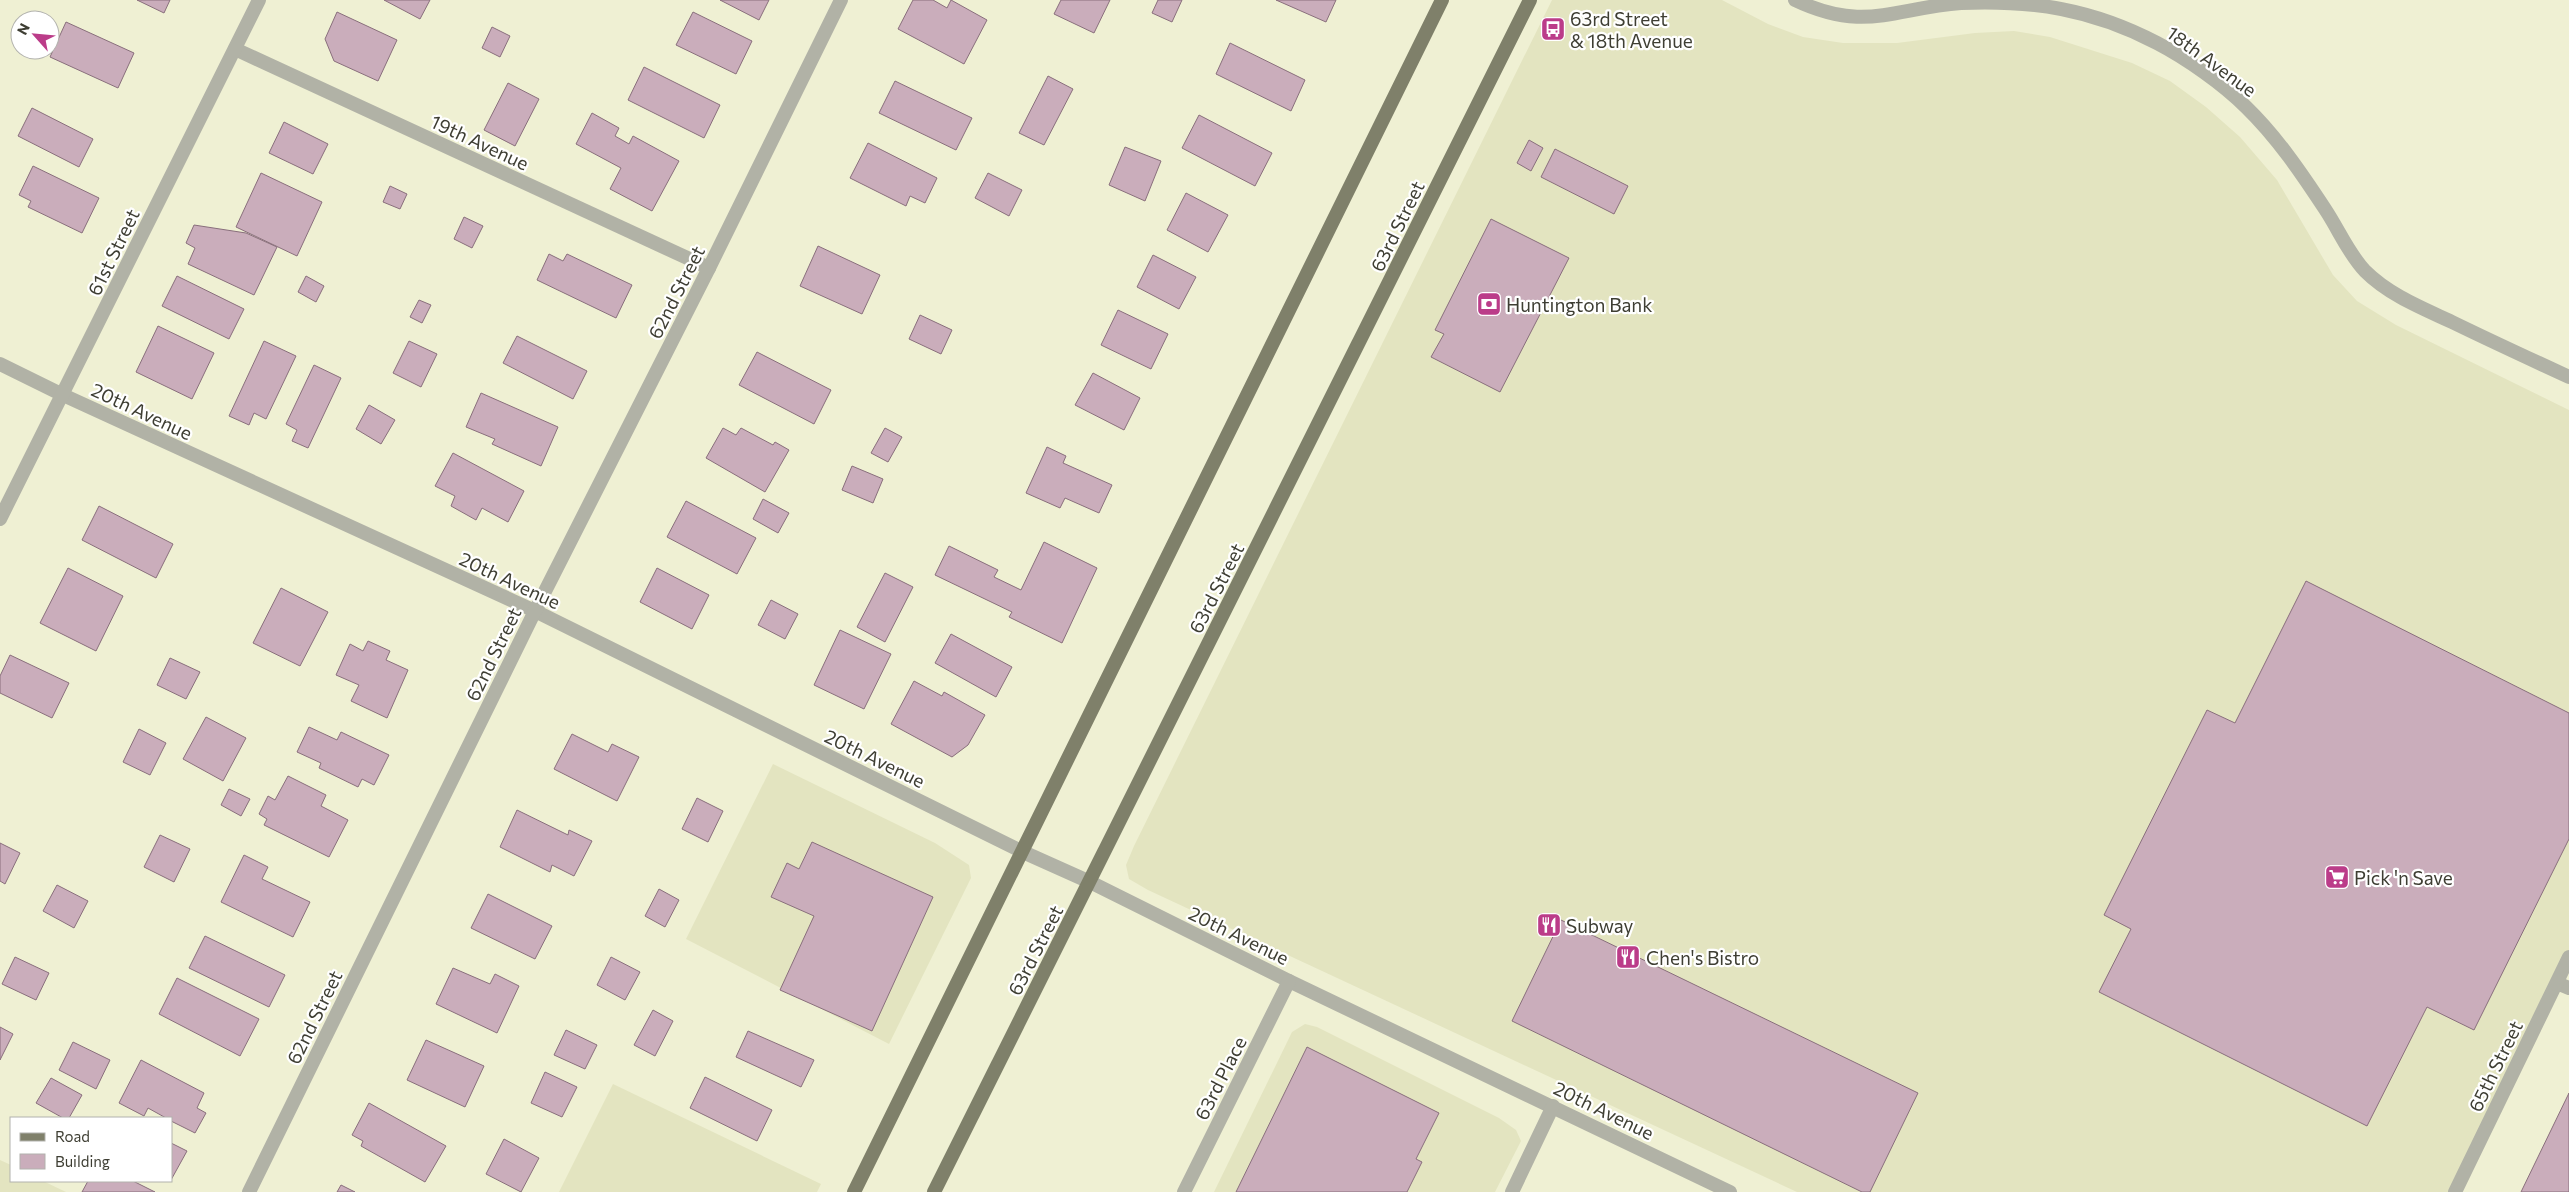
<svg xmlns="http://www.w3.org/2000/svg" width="2569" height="1192" font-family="Commissioner,sans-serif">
	<rect width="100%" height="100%" fill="#eff0d3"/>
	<!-- built -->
	<g fill="#e3e4c0">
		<path d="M1552 0H1722L1768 24 1803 37 1843 43H1897L1975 33 2014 31 2050 37 2132 63 2170 81 2206 107 2240 137 2277 180 2333 275 2357 301 2396 325 2569 410V956L2454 1192H1797L1148 890 1129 879 1126 865 1134 846Z"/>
		<path d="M773 764 935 843 969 865 971 878 889 1044 686 939Z"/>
		<path d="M1305 1024 1317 1027 1499 1118 1516 1130 1521 1141 1495 1192H1214L1292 1032Z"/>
		<path d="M613 1084 821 1184 817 1192H559Z"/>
		<path d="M0 1160 11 1165V1181H43L66 1192H0Z"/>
	</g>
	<!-- building -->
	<g fill="#caadbb" stroke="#896f7c">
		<path d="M137 0H170L164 13Z"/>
		<path d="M384 0H430L420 19Z"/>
		<path d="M720 0H769L759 20Z"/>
		<path d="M913 0H933L947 8 951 0 987 20 964 64 898 29Z"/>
		<path d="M1061 0H1110L1094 33 1054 14Z"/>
		<path d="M1158 0H1182L1172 22 1152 13Z"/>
		<path d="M1276 0H1336L1326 22Z"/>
		<path d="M337 12 397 40 378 81 334 61 325 39Z"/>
		<path d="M693 12 752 41 736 74 676 45Z"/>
		<path d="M66 22 134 53 118 88 50 57Z"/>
		<path d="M492 27 510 36 500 57 482 48Z"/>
		<path d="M1230 43 1305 80 1291 111 1216 74Z"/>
		<path d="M644 67 720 105 704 138 628 100Z"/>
		<path d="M1048 76 1073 89 1044 145 1019 133Z"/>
		<path d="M895 81 972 118 956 150 879 113Z"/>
		<path d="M508 83 539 99 515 146 484 130Z"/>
		<path d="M32 108 93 139 79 167 18 136Z"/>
		<path d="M592 113 619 128 615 136 629 144 633 136 679 161 652 211 610 189 621 168 576 144Z"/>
		<path d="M1199 115 1272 153 1255 186 1182 148Z"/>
		<path d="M284 122 328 144 313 174 269 153Z"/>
		<path d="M1529 140 1543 148 1531 171 1517 163Z"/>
		<path d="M868 143 937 178 925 203 910 196 906 206 850 178Z"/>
		<path d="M1125 147 1161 161 1145 201 1109 185Z"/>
		<path d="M1555 149 1628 186 1614 214 1541 177Z"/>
		<path d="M33 166 99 198 82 233 28 207 31 201 19 195Z"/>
		<path d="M261 173 322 202 297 256 236 227Z"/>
		<path d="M988 173 1022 190 1009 216 975 198Z"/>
		<path d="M390 186 407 194 400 209 383 202Z"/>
		<path d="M1186 193 1228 215 1208 252 1167 230Z"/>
		<path d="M464 217 483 226 472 248 454 239Z"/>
		<path d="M1491 219 1569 258 1500 392 1431 357 1444 334 1435 330Z"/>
		<path d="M194 225 246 233 277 247 254 295 188 264 195 248 186 243Z"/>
		<path d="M818 246 880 275 862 314 800 286Z"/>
		<path d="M549 254 563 261 567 254 632 285 616 318 537 280Z"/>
		<path d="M1153 255 1196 277 1179 309 1137 287Z"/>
		<path d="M177 276 244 309 229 339 162 306Z"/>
		<path d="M306 276 324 286 316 302 298 292Z"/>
		<path d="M419 300 431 305 422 323 410 317Z"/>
		<path d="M1118 310 1168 334 1151 369 1101 345Z"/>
		<path d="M920 315 952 330 941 354 909 339Z"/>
		<path d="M158 326 214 353 192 399 136 372Z"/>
		<path d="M517 336 587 371 573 399 503 363Z"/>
		<path d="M264 341 296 356 266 419 254 413 249 425 229 416Z"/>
		<path d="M409 341 437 354 421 387 393 373Z"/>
		<path d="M757 352 831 390 814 424 739 385Z"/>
		<path d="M314 365 341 378 308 448 292 441 297 430 286 424Z"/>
		<path d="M1093 373 1140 398 1124 430 1075 405Z"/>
		<path d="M481 393 558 427 541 466 492 444 495 439 466 427Z"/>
		<path d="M369 405 395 420 381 444 356 429Z"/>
		<path d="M723 428 736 435 741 428 773 445 775 442 789 450 765 492 706 458Z"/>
		<path d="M885 428 902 437 888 462 871 453Z"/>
		<path d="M1047 447 1066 456 1063 463 1112 485 1099 513 1065 498 1060 508 1026 493Z"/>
		<path d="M453 453 524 491 508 522 482 508 476 520 451 506 455 496 435 486Z"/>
		<path d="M852 466 883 479 873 503 842 490Z"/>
		<path d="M763 499 789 513 778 533 753 519Z"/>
		<path d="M686 501 756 538 737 574 667 537Z"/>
		<path d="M99 506 173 544 156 578 82 540Z"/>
		<path d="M1044 542 1097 568 1062 643 1009 617 1012 612 935 575 949 546 998 570 994 577 1021 590Z"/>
		<path d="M68 568 123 596 96 651 40 623Z"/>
		<path d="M657 568 709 595 692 629 640 602Z"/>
		<path d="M885 573 913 587 885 642 857 627Z"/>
		<path d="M2306 581 2569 713V839L2474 1030 2427 1007 2367 1126 2099 992 2131 929 2104 915 2207 710 2235 723Z"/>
		<path d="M281 588 328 612 300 666 253 643Z"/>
		<path d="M771 600 798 614 785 639 758 625Z"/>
		<path d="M840 630 891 654 864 709 814 685Z"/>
		<path d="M951 634 1012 667 996 697 935 663Z"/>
		<path d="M368 641 390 651 386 660 408 670 387 718 351 701 359 685 336 675 350 644 363 651Z"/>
		<path d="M10 655 69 683 52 718 0 693V676Z"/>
		<path d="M170 658 200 672 186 699 157 685Z"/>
		<path d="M914 681 942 696 944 692 985 715 968 745 952 757 891 724Z"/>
		<path d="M206 717 246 738 223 781 183 759Z"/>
		<path d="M309 727 337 740 341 732 389 755 374 785 362 779 358 787 319 768 321 763 297 752Z"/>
		<path d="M139 729 166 743 150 775 123 762Z"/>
		<path d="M572 734 608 752 612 744 639 757 617 801 554 769Z"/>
		<path d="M288 776 326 795 321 806 348 820 329 857 264 825 267 819 259 814 268 796 275 800Z"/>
		<path d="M229 789 250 799 241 816 221 805Z"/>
		<path d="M697 798 723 811 708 842 682 829Z"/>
		<path d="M517 810 568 835 569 830 592 841 574 876 552 865 550 872 500 847Z"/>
		<path d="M160 835 190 849 174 882 144 867Z"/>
		<path d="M812 842 933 897 872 1031 780 990 814 916 771 897 787 863 799 869Z"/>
		<path d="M0 843 20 853 5 884 0 881Z"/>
		<path d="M244 855 268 867 262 879 310 902 293 937 221 902Z"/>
		<path d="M57 885 88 901 74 928 43 911Z"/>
		<path d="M659 889 679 900 665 927 645 916Z"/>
		<path d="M488 894 552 926 535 959 471 928Z"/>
		<path d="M1561 920 1918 1093 1870 1192H1862L1512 1021Z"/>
		<path d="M205 936 285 975 269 1007 189 968Z"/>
		<path d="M15 957 49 973 36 1000 2 984Z"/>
		<path d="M611 957 640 972 625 1000 597 985Z"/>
		<path d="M453 968 490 984 495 974 519 986 497 1033 436 1004Z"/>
		<path d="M177 978 259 1019 240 1056 159 1014Z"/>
		<path d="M653 1010 673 1021 655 1056 634 1045Z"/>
		<path d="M0 1027 13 1034 0 1060Z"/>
		<path d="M566 1030 597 1045 585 1069 554 1055Z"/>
		<path d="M748 1031 814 1060 801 1087 736 1057Z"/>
		<path d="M426 1040 484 1066 465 1107 407 1080Z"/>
		<path d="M73 1042 110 1060 96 1089 59 1070Z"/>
		<path d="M1307 1047 1439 1113 1416 1159 1422 1162 1407 1192H1236Z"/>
		<path d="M141 1060 204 1093 197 1108 206 1113 195 1133 171 1121V1118H166L148 1108 144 1116 119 1103Z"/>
		<path d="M545 1072 577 1087 562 1117 531 1103Z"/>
		<path d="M705 1077 772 1110 757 1141 690 1108Z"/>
		<path d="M51 1078 82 1095 69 1118H63L36 1103Z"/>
		<path d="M2569 1093V1192H2521Z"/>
		<path d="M369 1103 446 1146 425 1182 361 1146 363 1141 352 1135Z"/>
		<path d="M504 1139 539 1158 521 1192 486 1174Z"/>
		<path d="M171 1143 187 1151 171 1180Z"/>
		<path d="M88 1181H133L155 1192H82Z"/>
		<path d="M341 1185 355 1192H337Z"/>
	</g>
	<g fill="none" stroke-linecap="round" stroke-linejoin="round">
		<!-- minor -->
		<g stroke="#b1b2a6" stroke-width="14">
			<path d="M1795 0C1864 33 1894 8 1961 3 2033 0 2092 9 2157 43 2186 58 2223 84 2246 107 2277 137 2302 174 2325 209 2339 230 2348 253 2365 271 2389 295 2422 308 2452 322 2491 341 2530 359 2569 377"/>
			<path d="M235 49 709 268"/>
			<path d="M0 364 63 395 535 611 1023 852 1090 882 1289 981 1730 1192"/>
			<path d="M0 519 259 0"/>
			<path d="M2557 983 2569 988"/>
			<path d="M249 1192 535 611 709 268 841 0"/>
			<path d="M1184 1192 1289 981"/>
			<path d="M1512 1192 1553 1106"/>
			<path d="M2455 1192 2569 957"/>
		</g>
		<!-- primary -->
		<g stroke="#7f806a" stroke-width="14">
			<path d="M854 1192 1442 0"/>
			<path d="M934 1192 1530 0"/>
		</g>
	</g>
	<!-- icons -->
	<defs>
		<symbol id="bus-square" viewBox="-11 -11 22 22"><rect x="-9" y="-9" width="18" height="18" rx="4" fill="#bb3c89" stroke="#fff"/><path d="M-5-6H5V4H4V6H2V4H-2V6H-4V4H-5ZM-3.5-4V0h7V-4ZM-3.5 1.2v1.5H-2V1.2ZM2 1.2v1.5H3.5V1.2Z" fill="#fff"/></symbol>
		<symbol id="bank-square" viewBox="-11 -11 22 22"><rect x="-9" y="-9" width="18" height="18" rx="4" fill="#bb3c89" stroke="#fff"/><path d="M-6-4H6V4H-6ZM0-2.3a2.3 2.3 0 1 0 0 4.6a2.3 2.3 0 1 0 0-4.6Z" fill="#fff"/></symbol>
		<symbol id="supermarket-square" viewBox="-11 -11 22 22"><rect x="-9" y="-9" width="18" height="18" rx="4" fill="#bb3c89" stroke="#fff"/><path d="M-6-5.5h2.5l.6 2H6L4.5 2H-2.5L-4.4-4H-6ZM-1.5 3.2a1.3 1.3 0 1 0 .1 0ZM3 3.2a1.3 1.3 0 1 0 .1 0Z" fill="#fff"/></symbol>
		<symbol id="restaurant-square" viewBox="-11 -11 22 22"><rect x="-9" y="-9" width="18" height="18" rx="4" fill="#bb3c89" stroke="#fff"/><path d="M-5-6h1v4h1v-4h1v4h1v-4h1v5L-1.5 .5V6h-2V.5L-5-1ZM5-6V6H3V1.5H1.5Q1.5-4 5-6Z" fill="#fff"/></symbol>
	</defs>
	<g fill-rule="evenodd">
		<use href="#bus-square" x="1539" y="15" width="28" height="28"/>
		<use href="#bank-square" x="1475" y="290" width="28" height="28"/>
		<use href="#supermarket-square" x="2323" y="863" width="28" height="28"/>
		<use href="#restaurant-square" x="1535" y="911" width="28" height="28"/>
		<use href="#restaurant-square" x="1614" y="943" width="28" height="28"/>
	</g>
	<g text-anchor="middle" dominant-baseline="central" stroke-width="4.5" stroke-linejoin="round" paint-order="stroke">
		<!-- poi labels -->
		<g font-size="19" fill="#3e3e33" stroke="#fff" text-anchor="start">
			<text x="1570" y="18">63rd Street<tspan x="1570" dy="22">&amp; 18th Avenue</tspan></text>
			<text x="1506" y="304">Huntington Bank</text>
			<text x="2354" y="877">Pick 'n Save</text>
			<text x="1566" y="925">Subway</text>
			<text x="1646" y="957">Chen's Bistro</text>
		</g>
		<!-- street labels -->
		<g font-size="19" fill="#3e3e33" stroke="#fff">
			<text transform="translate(2212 61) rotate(36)">18th Avenue</text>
			<text transform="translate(480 142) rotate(25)">19th Avenue</text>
			<text transform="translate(1397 226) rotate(-64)">63rd Street</text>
			<text transform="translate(113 252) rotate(-64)">61st Street</text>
			<text transform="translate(676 292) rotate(-63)">62nd Street</text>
			<text transform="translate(142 411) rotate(25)">20th Avenue</text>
			<text transform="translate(510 580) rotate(25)">20th Avenue</text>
			<text transform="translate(1216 588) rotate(-63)">63rd Street</text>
			<text transform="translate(493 654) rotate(-64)">62nd Street</text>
			<text transform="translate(875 758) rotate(26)">20th Avenue</text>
			<text transform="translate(1239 935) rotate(26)">20th Avenue</text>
			<text transform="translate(1035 950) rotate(-63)">63rd Street</text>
			<text transform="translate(314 1017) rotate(-64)">62nd Street</text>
			<text transform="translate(2495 1066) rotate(-64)">65th Street</text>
			<text transform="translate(1220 1078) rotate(-63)">63rd Place</text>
			<text transform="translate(1604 1110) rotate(26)">20th Avenue</text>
		</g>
	</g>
	<!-- legend -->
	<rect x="10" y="1117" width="162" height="65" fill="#ffffff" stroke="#b2b2ad"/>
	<rect x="20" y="1133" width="25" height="8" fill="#7f806a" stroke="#b2b2ad"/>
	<text x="55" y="1142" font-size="15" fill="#3e3e33">Road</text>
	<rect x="20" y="1154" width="25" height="15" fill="#caadbb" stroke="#b2b2ad"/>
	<text x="55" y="1167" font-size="15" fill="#3e3e33">Building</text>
	<!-- north arrow -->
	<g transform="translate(35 35) rotate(297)"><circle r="24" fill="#ffffff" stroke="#b2b2ad"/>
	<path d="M0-4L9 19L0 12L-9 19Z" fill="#bb3c89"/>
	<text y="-8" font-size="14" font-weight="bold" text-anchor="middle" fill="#3e3e33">N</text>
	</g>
</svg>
